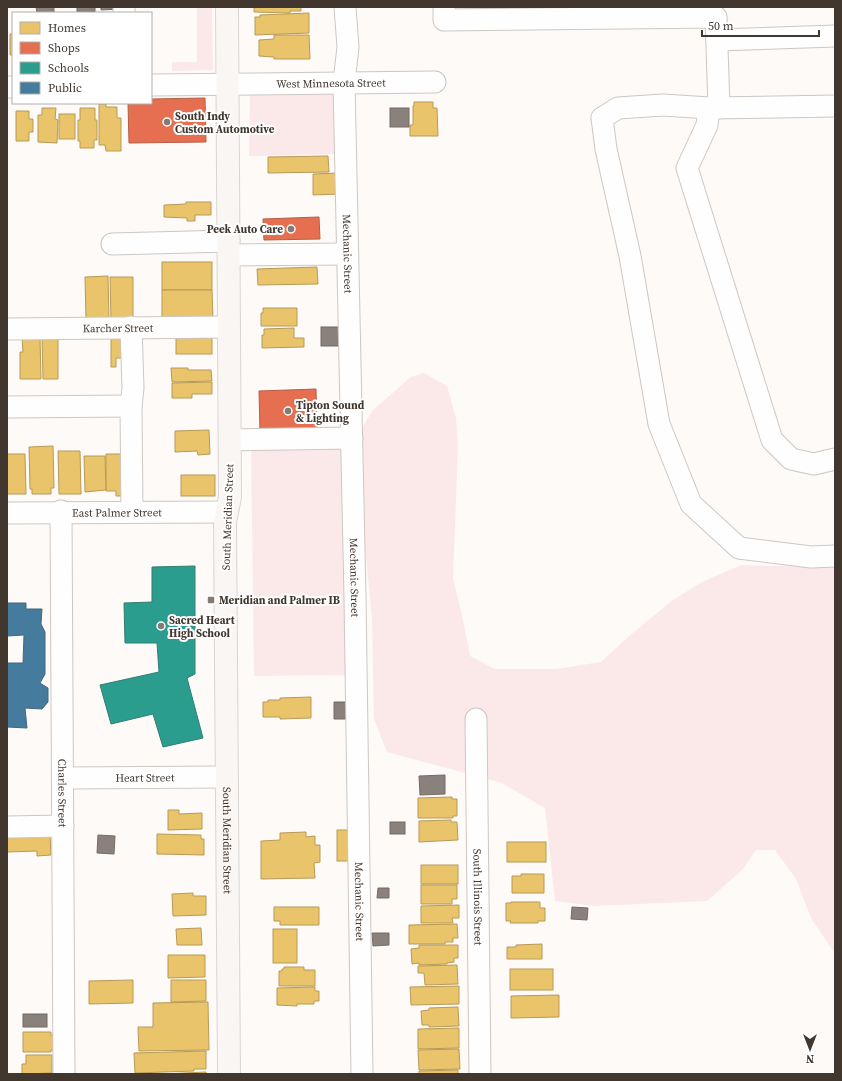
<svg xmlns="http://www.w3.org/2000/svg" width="842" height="1081" font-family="'Source Serif 4',serif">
	<rect width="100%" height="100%" fill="#fdfaf7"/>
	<!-- green -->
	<g fill="#fbe9ea">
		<path d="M197 7H212L213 70 172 71V62H197Z"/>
		<path d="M250 94H341L336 154 249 156Z"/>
		<path d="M424 373 447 386 456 418 458 446 453 578 462 615 470 656 495 669H556L601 662 629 636 673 600 702 582 741 565 768 566H835V954L811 918 796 879 775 850H756L742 870 707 901 594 906 555 901 545 808 502 783 387 752 374 719 372 619 361 505 359 433 373 410 411 377Z"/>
		<path d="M347 444 350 675 254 676 251 446Z"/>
	</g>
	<!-- homes -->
	<g fill="#e9c46a" stroke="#b79a58">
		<path d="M254 7H301V11H290V13L254 12Z"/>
		<path d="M309 13V33L255 35V17H260V15Z"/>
		<path d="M10 34H13V64V55H10Z"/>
		<path d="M274 35H309L310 59H274V57L259 56V40L274 39Z"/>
		<path d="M414 102H433V108H437L438 136H410V125H413V106H414Z"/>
		<path d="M99 104H106V107H117V118H121V151H106L105 145H99Z"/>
		<path d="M42 108H56L55 119 58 120 57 143 38 142V115H42Z"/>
		<path d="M80 108H95V120H97V140H94V148H80V141H78V120H80Z"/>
		<path d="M16 111H29V119H33V132H29V141H16Z"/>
		<rect x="59" y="114" width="16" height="25"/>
		<path d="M328 156 329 172 268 173V157Z"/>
		<path d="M339 173 340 194 313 195V174Z"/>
		<path d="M186 202H211V215H195V221H187V218L164 217V205L186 204Z"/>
		<rect x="162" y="262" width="50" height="28"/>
		<path d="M317 267 318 284 258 285 257 269Z"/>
		<path d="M108 276 109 319H86L85 277Z"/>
		<path d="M110 277H133V320H111Z"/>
		<path d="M162 290H212L213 320H162Z"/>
		<path d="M263 308H297V326H261V313H263Z"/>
		<path d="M294 328V338H304V347L262 348V335H264V329Z"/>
		<rect x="176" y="333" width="36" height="21"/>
		<path d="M111 337H127L128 358H116V367H111Z"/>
		<path d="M22 338H40L41 379H20V352H23Z"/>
		<path d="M42 338H58V379H43Z"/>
		<path d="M171 368H188V370H211L212 381 172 382Z"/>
		<path d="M212 382V394H192V398H172V383Z"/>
		<path d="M209 430 210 454 198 455 197 451 175 452V431Z"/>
		<path d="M53 446 54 488H51V494H32V489H30L29 447Z"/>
		<path d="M58 451H80L81 494H59Z"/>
		<path d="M7 454H25L26 494H7Z"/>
		<path d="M106 454H128L129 496H116V491H106Z"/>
		<path d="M84 456H105L106 490 85 492Z"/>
		<rect x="181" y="475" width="34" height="21"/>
		<path d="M311 697V718L280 719V717H263V702H268V700H280V698Z"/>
		<path d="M452 797V799H457V816H453V818H418V798Z"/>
		<path d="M168 810H179V814L202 813V829L168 830Z"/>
		<path d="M451 820V822H457L458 840 419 842V821Z"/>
		<rect x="337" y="830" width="17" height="31"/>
		<path d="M306 832V837L315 836V845H320V862L314 863 315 878 261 879V841L280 840V833Z"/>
		<path d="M157 834 201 835V839H204V855L157 854Z"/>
		<path d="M7 835H50L51 855 37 856V851L7 852Z"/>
		<rect x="507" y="842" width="39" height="20"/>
		<rect x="421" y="865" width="37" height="19"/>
		<path d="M521 874H544V893H512V876H521Z"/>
		<path d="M421 885H457V899H452V904H421Z"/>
		<path d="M193 893V896H206V915L173 916 172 894Z"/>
		<path d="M511 902H540V908H545V921H538V923H510L511 921H506V903H511Z"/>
		<path d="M459 905V918H452L453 923H421V906Z"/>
		<path d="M274 907H319V925H280V921H274Z"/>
		<path d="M457 924 458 938H453V942H445V944H409V925Z"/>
		<path d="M201 928 202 945H177L176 929Z"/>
		<rect x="273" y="929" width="24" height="34"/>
		<path d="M542 944V959H507V947H516V945Z"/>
		<path d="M419 945H458V958H454V962L447 963V964L419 965V963L412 964 411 949 419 948Z"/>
		<path d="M168 955H205V977L168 978Z"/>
		<path d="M457 965 458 984 425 985 424 973H418V966Z"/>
		<path d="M284 967H304V970H315V986H279V971H282V969H284Z"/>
		<rect x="510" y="969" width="43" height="21"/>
		<path d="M133 980V1003L89 1004V981Z"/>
		<path d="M171 980H206V1001L171 1002Z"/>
		<path d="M459 986V1004L411 1005 410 987Z"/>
		<path d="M315 987V991H319V1001H314V1004H297V1006L277 1005V988Z"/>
		<path d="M559 995V1017L511 1018V996Z"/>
		<path d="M208 1002 209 1050 139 1051 138 1027H153V1003Z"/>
		<path d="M458 1007 459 1026 429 1027V1025H422L421 1011 429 1010V1008Z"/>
		<path d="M459 1028V1048L418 1049V1029Z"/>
		<path d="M23 1032H51V1035H54V1050H51V1052H23Z"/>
		<path d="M459 1049 460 1069 419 1070 418 1050Z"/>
		<path d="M206 1051V1069H194V1071L135 1073 134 1053Z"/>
		<path d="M26 1055H52V1073L22 1074V1064H26Z"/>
		<path d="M458 1070V1074H419V1071Z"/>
		<path d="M206 1072V1074H162Z"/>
	</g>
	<!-- shops -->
	<g fill="#e76f51" stroke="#b55e46">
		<path d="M205 98 206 142 129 143 128 103H151V99Z"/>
		<path d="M319 217 320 239 264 240 263 219Z"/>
		<path d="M316 389 317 431 260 432 259 391Z"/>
	</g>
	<!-- schools -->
	<path fill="#2a9d8f" stroke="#317e72" d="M195 566V674L187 678 203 738 163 747 153 714 111 724 100 685 159 672 157 643H125L124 603 152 602V567Z"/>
	<!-- public -->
	<path fill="#457b9d" stroke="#44677c" d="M7 603H26V609H42L41 624 45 632V674L40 683 48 688V702L42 709 25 708 27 728 7 727V663H23L24 635 7 636Z"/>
	<!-- industry -->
	<g fill="#8a817c" stroke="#746b65">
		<path d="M36 7H54V13H37Z"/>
		<rect x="77" y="7" width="18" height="5"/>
		<path d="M101 7H120V9L101 10Z"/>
		<rect x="390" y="108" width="19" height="19"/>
		<rect x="321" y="327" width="19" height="19"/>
		<path d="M334 702H351L350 719H334Z"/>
		<path d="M445 775V794L420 795 419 776Z"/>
		<rect x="390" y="822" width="15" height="12"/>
		<path d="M98 835 115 836 114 854 97 853Z"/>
		<path d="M378 888H389V898H377Z"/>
		<path d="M572 907 588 908 587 920 571 919Z"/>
		<path d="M372 933H389V945L373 946Z"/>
		<rect x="23" y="1014" width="24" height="13"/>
	</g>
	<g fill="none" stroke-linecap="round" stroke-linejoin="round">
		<defs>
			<g id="minor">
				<path d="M124 7V13"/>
				<path id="s1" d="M345 7 348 47 344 82 355 597 362 1074"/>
				<path d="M444 7V20L716 17 719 108"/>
				<path d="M717 40 835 36"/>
				<path id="s2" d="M151 85 435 82"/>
				<path d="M7 87H13"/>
				<path d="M835 106 709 108 707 125 687 168 772 440 791 459 814 464 835 459"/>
				<path d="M709 108 663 105 618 108 602 118 606 149 630 256 659 424 691 504 739 548 811 557 835 556"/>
				<path d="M112 244 229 241"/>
				<path d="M229 255 347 254"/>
				<path d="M131 327 133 388 131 406 132 511"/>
				<path id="s3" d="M7 329 229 327"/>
				<path d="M7 407 131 406"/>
				<path d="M230 440 352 438"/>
				<path id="s4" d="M61 511 64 1074"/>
				<path id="s5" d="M7 513 227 512"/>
				<path id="s6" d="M476 719 480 1074"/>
				<path id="s7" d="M63 778 227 777"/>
				<path d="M7 827 63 826"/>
			</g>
			<g id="major">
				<path id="s8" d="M227 7 230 497 225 522 229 1074"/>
			</g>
		</defs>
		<!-- minor casing -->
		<use href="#minor" stroke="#cdc7c2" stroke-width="23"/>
		<!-- major casing -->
		<use href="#major" stroke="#d8d5d2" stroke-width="24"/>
		<!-- minor -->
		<use href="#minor" stroke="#fffefe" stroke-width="21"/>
		<!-- major -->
		<use href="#major" stroke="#faf6f4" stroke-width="22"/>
	</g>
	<!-- markers -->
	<g fill="#837b74" stroke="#fff" stroke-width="1.5">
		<circle cx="167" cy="122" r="4"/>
		<circle cx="291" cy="229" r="4"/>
		<circle cx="288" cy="411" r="4"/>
		<rect x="207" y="596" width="8" height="8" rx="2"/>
		<circle cx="161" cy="626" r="4"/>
	</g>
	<g text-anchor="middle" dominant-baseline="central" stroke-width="4" stroke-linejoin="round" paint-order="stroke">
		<!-- street labels -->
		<g font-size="11" fill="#41372e" stroke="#fff">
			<text stroke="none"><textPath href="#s2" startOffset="180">West Minnesota Street</textPath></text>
			<text stroke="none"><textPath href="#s1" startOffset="247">Mechanic Street</textPath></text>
			<text stroke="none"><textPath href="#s3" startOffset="111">Karcher Street</textPath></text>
			<text stroke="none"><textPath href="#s5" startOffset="110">East Palmer Street</textPath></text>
			<text transform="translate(228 517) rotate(-88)">South Meridian Street</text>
			<text stroke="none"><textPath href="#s1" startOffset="571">Mechanic Street</textPath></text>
			<text stroke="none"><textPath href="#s7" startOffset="82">Heart Street</textPath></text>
			<text stroke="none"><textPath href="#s4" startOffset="282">Charles Street</textPath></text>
			<text stroke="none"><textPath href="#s8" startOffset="834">South Meridian Street</textPath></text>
			<text stroke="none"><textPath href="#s6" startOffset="178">South Illinois Street</textPath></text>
			<text stroke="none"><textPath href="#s1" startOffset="895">Mechanic Street</textPath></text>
		</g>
		<!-- poi labels -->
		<g font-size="11" font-weight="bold" fill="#41372e" stroke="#fff" text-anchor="start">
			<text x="175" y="116">South Indy<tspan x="175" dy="13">Custom Automotive</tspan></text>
			<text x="283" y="229" text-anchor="end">Peek Auto Care</text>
			<text x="296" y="405">Tipton Sound<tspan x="296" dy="13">&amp; Lighting</tspan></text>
			<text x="219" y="600">Meridian and Palmer IB</text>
			<text x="169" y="620">Sacred Heart<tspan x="169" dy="13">High School</tspan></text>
		</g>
	</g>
	<!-- border -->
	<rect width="842" height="1081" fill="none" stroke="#41372e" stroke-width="16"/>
	<!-- legend -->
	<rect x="12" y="12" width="140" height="92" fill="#ffffff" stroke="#b3afab"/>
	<rect x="20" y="22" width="20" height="12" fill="#e9c46a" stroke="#b3afab"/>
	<text x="48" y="32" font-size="12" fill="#41372e">Homes</text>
	<rect x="20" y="42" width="20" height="12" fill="#e76f51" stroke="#b3afab"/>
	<text x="48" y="52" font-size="12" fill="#41372e">Shops</text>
	<rect x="20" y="62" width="20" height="12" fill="#2a9d8f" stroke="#b3afab"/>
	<text x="48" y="72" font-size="12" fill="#41372e">Schools</text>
	<rect x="20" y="82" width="20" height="12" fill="#457b9d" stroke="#b3afab"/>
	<text x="48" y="92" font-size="12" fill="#41372e">Public</text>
	<!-- north arrow -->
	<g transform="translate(810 1049) rotate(180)" stroke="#ffffff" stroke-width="3" paint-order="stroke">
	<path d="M0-3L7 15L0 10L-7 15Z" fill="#41372e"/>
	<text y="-6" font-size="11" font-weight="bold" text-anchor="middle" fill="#41372e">N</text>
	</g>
	<!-- scale -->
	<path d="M702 30v6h117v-6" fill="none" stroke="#41372e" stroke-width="2"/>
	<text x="708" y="30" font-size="12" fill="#41372e" stroke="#ffffff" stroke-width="3" paint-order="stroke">50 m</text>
</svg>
